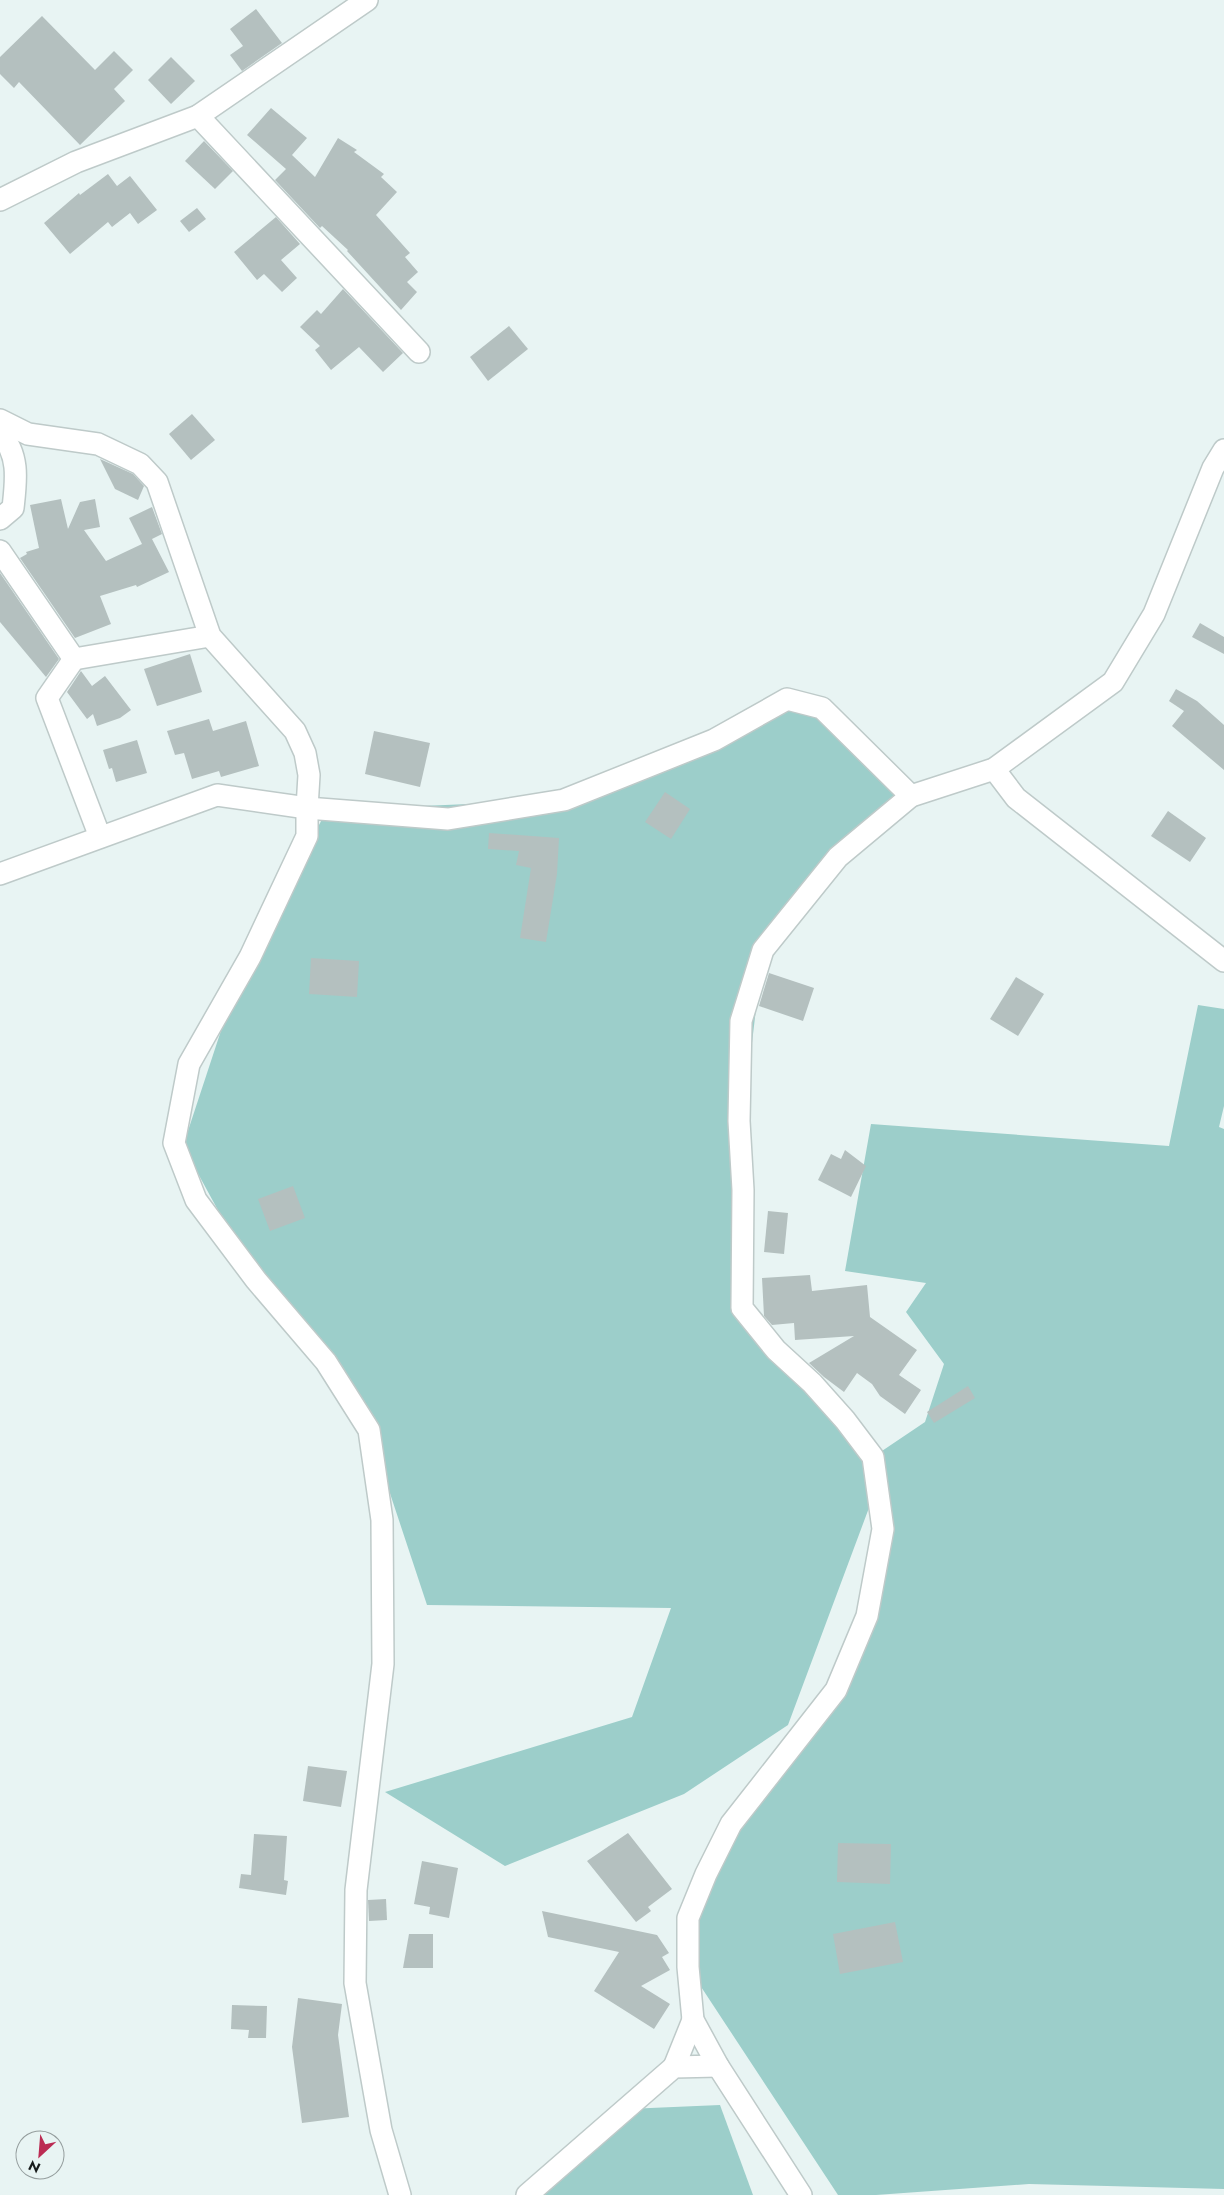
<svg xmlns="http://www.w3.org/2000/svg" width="1224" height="2195" font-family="Jost,sans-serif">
	<rect width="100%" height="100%" fill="#e8f4f3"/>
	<!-- green -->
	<g fill="#9cceca">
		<path d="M803 703 911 796 763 950 740 1144 742 1308 873 1457 925 1422 944 1364 906 1312 926 1283 845 1271 871 1124 1169 1146 1198 1005 1224 1009V1106L1219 1127 1224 1129V2189L1029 2184 876 2195H838L688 1967 706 1874 836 1690 867 1616 876 1489 788 1725 684 1794 505 1866 385 1792 632 1717 671 1608 427 1605 369 1430 256 1280 183 1146 240 973 327 810 564 800Z"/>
		<path d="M720 2105 753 2195H520L627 2109Z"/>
	</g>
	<!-- building -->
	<g fill="#b4c0bf">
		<path d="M256 9 282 43 242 71 230 55 243 46 230 29Z"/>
		<path d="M42 16 95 70 114 51 133 70 114 89 125 101 80 145 19 82 14 88 0 74V57Z"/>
		<path d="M171 57 195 81 171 104 148 80Z"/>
		<path d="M271 108 307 138 292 155 315 177 338 138 357 150 354 152 384 174 381 177 397 192 376 215 410 253 405 257 418 272 407 282 417 292 401 310 347 251 348 250 322 226 320 228 275 180 286 169 247 135Z"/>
		<path d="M204 141 233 171 215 189 185 161Z"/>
		<path d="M108 174 117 186 130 176 157 210 138 224 130 213 112 227 108 222 70 254 44 223 79 193 80 195Z"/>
		<path d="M197 208 206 219 189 232 180 221Z"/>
		<path d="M276 217 300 244 281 260 297 278 282 292 264 274 257 280 234 252Z"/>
		<path d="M343 289 403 353 383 372 359 347 331 370 315 350 320 346 300 327 317 310 321 314Z"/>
		<path d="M509 326 528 349 488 381 470 357Z"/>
		<path d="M192 414 215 440 191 460 169 434Z"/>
		<path d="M100 459 133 474 144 486 138 500 115 489Z"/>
		<path d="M61 499 68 529 80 502 95 499 100 527 84 530 106 561 142 544 129 518 152 507 162 534 152 539 169 572 137 587 136 585 100 596 111 624 75 638 20 558 27 554 26 552 39 548 30 505Z"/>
		<path d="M0 573 59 659 46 677 0 622Z"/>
		<path d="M1200 623 1224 637V654L1192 637Z"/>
		<path d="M190 654 202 692 157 706 144 669Z"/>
		<path d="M81 671 92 686 105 676 131 710 120 718 97 726 93 714 87 719 67 692Z"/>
		<path d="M1176 689 1197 701 1224 725V770L1172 726 1184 711 1169 701Z"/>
		<path d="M209 719 213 731 246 721 259 766 221 777 219 771 192 779 184 753 175 755 167 731Z"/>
		<path d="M374 731 430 743 420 787 365 774Z"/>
		<path d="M137 740 147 773 116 782 112 768 109 769 103 750Z"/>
		<path d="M665 792 690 809 671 839 645 822Z"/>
		<path d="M1168 811 1206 838 1190 862 1151 836Z"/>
		<path d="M489 833 559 838 557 874 546 942 520 938 531 868 516 865 519 851 488 849Z"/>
		<path d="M311 958 359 961 357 997 309 994Z"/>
		<path d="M769 973 814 988 803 1021 759 1006Z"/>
		<path d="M1016 977 1044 994 1018 1036 990 1019Z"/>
		<path d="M845 1150 866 1166 851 1197 818 1180 831 1154 841 1159Z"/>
		<path d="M293 1186 305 1218 270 1231 258 1199Z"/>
		<path d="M768 1211 788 1213 784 1254 764 1252Z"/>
		<path d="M810 1275 812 1291 867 1285 870 1317 917 1350 899 1375 921 1390 905 1414 880 1396 872 1384 857 1373 844 1392 824 1377 809 1363 854 1336 795 1340 794 1323 772 1325 764 1316 762 1278Z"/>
		<path d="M968 1386 975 1398 934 1423 927 1412Z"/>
		<path d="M308 1766 347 1771 341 1807 303 1801Z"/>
		<path d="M628 1833 672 1889 648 1907 651 1911 636 1922 587 1861Z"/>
		<path d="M254 1834 287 1836 284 1880 288 1881 286 1895 239 1888 241 1874 251 1875Z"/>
		<path d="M838 1843 891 1844 890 1884 837 1882Z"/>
		<path d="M422 1861 458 1868 449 1918 429 1914 430 1907 414 1904Z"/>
		<path d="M386 1899 387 1920 369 1921 368 1900Z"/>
		<path d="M542 1911 657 1935 669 1953 662 1957 670 1970 641 1986 670 2004 654 2029 594 1991 619 1952 548 1937Z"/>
		<path d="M895 1922 903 1962 840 1974 833 1934Z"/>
		<path d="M409 1934H433V1968H403Z"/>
		<path d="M298 1998 342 2004 338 2035 349 2117 302 2123 292 2047Z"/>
		<path d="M232 2005 267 2006 266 2038H248L249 2030 231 2029Z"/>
	</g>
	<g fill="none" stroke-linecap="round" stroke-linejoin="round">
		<defs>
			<g id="minor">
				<path d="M198 116 419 352"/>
				<path d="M0 200 76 162 198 116 367 0"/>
				<path d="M0 420 28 434 98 444 140 464 157 482 210 636 295 731 305 753 309 775 307 808V836L250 957 189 1064 174 1143 196 1200 256 1280 326 1362 369 1430 382 1520 383 1664 356 1890 355 1983 381 2130 400 2195"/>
				<path d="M0 433C20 455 16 481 13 508L0 519"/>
				<path d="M0 551 74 659 210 636"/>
				<path d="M74 659 47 698 100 837"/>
				<path d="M994 769 1016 798 1224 961"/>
				<path d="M0 874 217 795 307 808 448 819 564 800 714 740 787 699 822 708 911 796"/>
				<path d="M674 2067 693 2020"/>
				<path d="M527 2195 674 2067 718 2066"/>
				<path d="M801 2195 718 2066 693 2020 688 1967V1918L706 1874 731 1824 836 1690 867 1616 883 1529 873 1457 845 1420 812 1383 776 1350 742 1308 743 1190 739 1121 741 1021 763 950 838 857 911 796 994 769 1113 682 1154 614 1213 468 1224 450"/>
			</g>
		</defs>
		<!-- minor casing -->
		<use href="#minor" stroke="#becac9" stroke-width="24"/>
		<!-- minor -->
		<use href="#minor" stroke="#fff" stroke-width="21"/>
	</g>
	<!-- north arrow -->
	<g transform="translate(40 2155) rotate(206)"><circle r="24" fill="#e8f4f3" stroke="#949d9d"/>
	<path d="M0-4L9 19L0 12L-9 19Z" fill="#bb2b53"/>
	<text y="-8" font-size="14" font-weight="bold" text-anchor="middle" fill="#171b1b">N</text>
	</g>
</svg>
